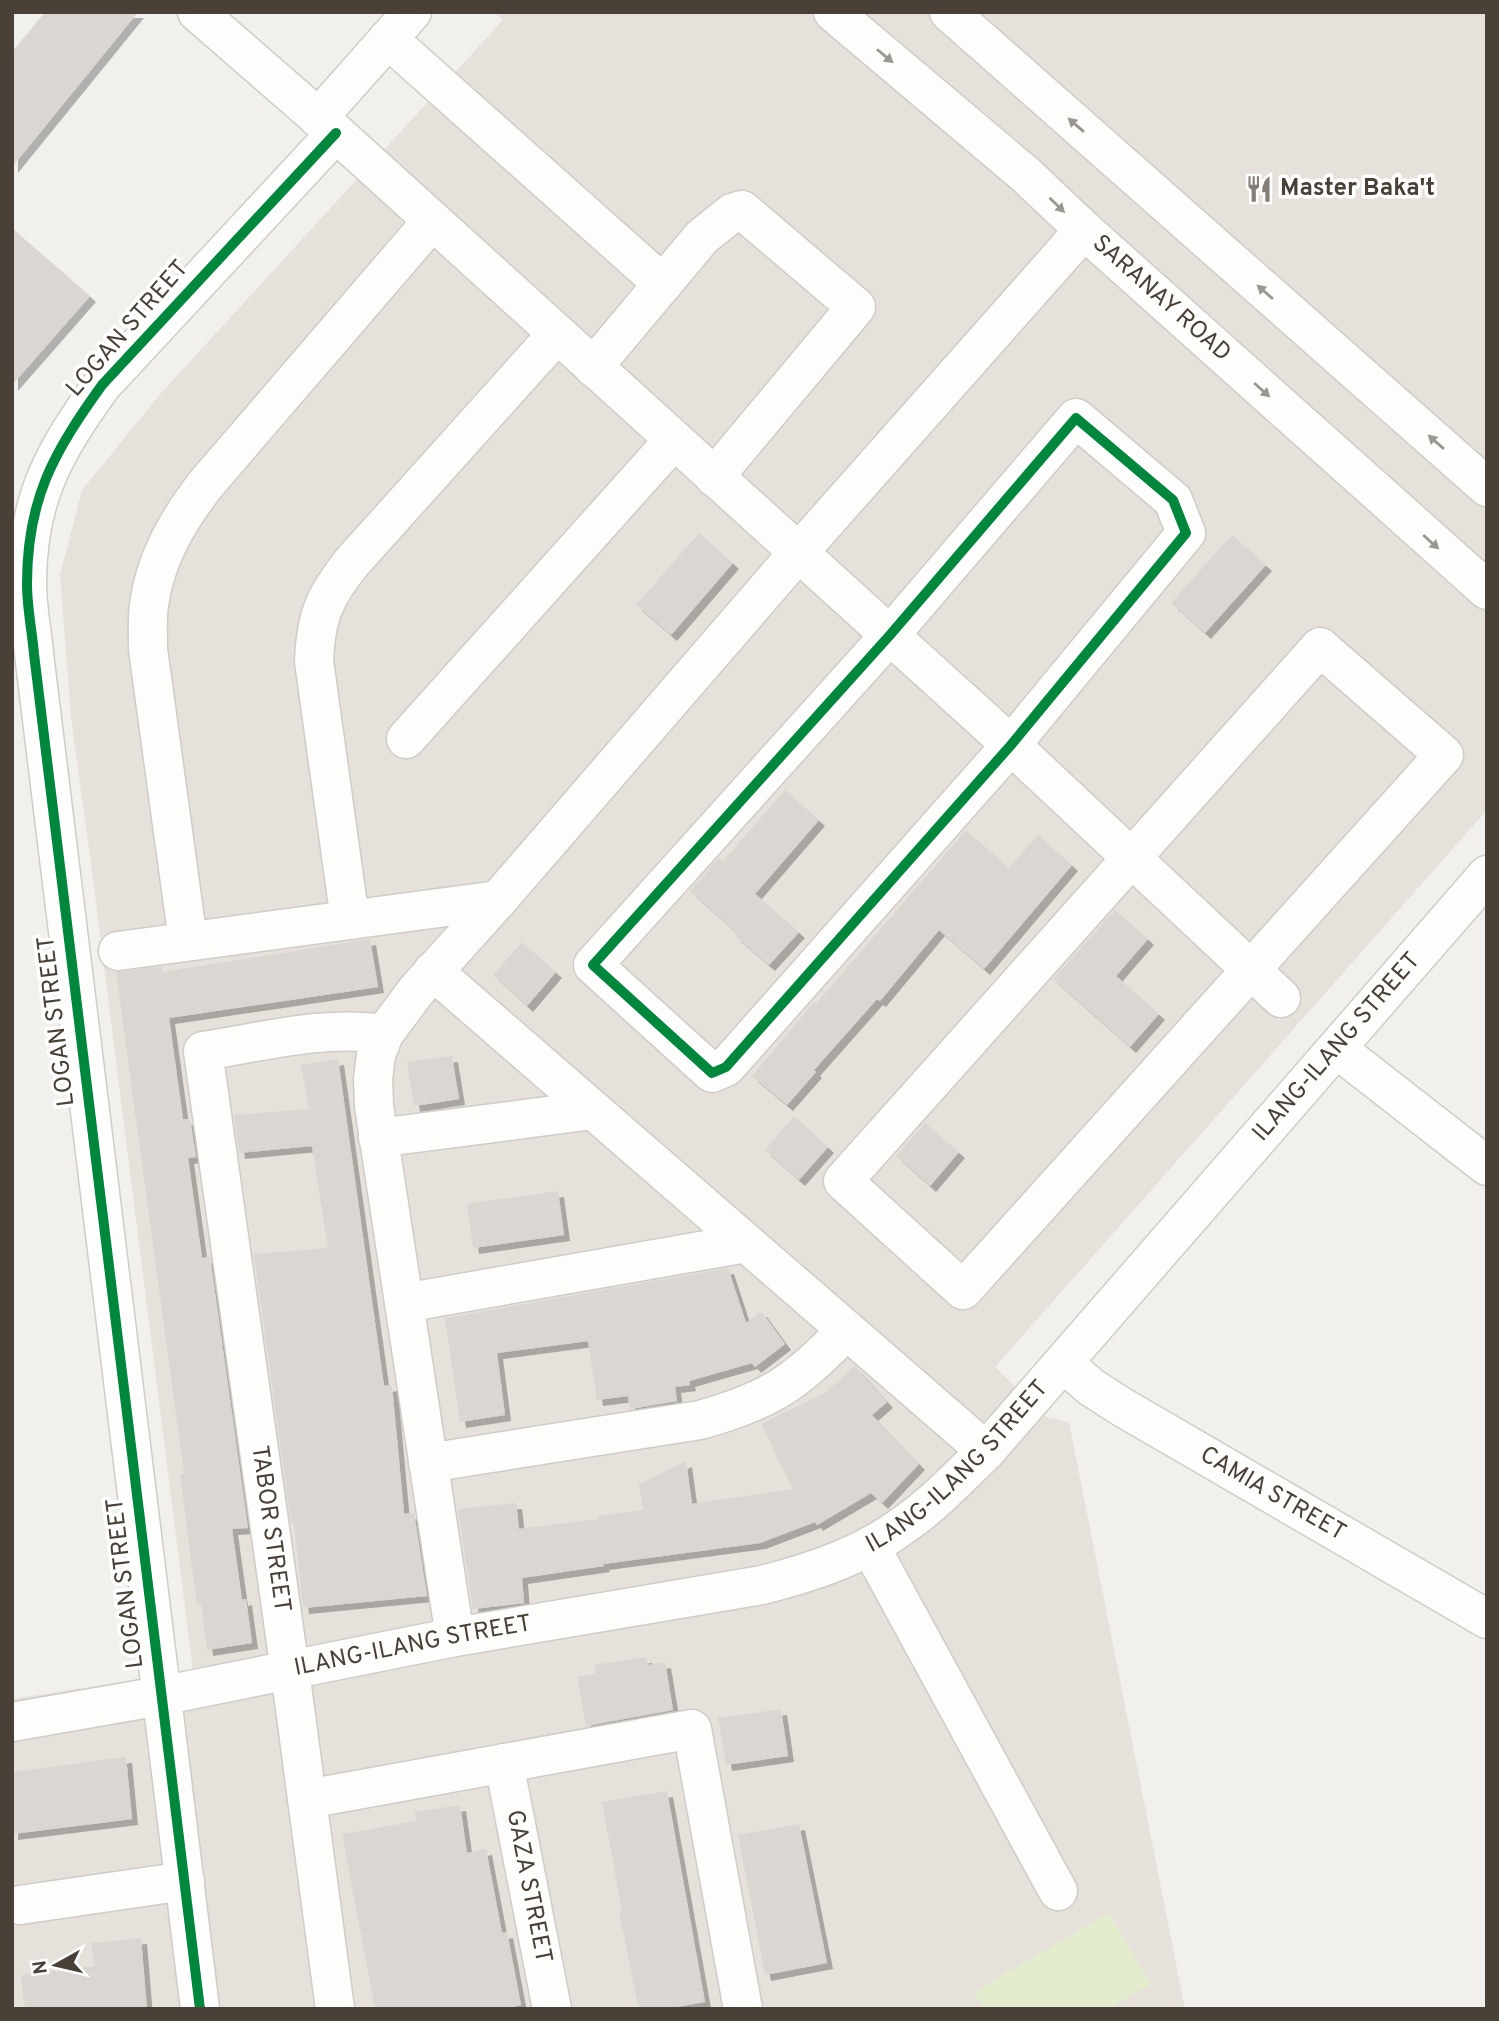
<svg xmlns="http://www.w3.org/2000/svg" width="1499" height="2021" font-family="Overpass,sans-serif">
	<defs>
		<filter id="shadow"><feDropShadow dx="6" dy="6" stdDeviation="0" flood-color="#0004"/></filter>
	</defs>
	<rect width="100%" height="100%" fill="#f2f0ed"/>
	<!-- residential -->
	<path fill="#e6e1da" d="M494 12H1487V810L995 1367 1046 1417 1069 1422 1185 2009H12V1699L193 1671 92 871 71 718 60 575 82 490 162 392 503 20Z"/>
	<!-- green -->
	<path fill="#e3edcd" d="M1109 1913 1151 1984 1108 2009H984L974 1992Z"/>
	<!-- building -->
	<g fill="#dad7d3" filter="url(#shadow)">
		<path d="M45 12H138L12 167V52Z"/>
		<path d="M12 228 90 296 12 385Z"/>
		<path d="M699 533 733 563 671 635 636 605Z"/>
		<path d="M1232 535 1266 565 1205 633 1171 603Z"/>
		<path d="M785 790 819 820 755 894 799 932 769 965 735 936 737 933 690 891 719 858 723 861Z"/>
		<path d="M966 830 1009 868 1038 835 1072 865 984 969 939 930 880 1001 877 999 814 1070 816 1072 787 1105 752 1076 814 1002 816 1004Z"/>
		<path d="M1115 910 1148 939 1116 976 1159 1014 1130 1047 1053 979Z"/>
		<path d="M370 939 378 987 169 1018 183 1119H190L196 1157 188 1158 202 1258 210 1257 248 1528 232 1529 242 1600 246 1599 252 1643 207 1650 201 1603 197 1604 191 1560 180 1474 184 1473 116 972 161 967 162 972Z"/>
		<path d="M522 942 556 972 527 1006 493 975Z"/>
		<path d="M452 1056 459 1099 414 1106 407 1062Z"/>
		<path d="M338 1059 384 1386 392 1385 404 1514 414 1513 427 1596 303 1608 294 1523 291 1524 254 1254 328 1248 312 1146 239 1153 234 1115 309 1109 301 1065Z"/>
		<path d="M794 1116 828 1147 799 1180 765 1150Z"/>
		<path d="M925 1123 959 1152 930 1186 896 1156Z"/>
		<path d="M558 1191 564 1235 473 1248 467 1204Z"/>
		<path d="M728 1268 746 1323 761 1311 785 1344 755 1367 752 1363 689 1381 690 1385 675 1387 677 1401 630 1409 628 1396 597 1400 588 1341 497 1353 505 1415 460 1422 445 1318Z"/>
		<path d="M855 1366 887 1402 872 1415 919 1464 882 1503 871 1493 817 1525 815 1522 760 1543 603 1564 604 1566 522 1578 524 1603 473 1609 458 1509 516 1503 519 1529 599 1519 598 1516 643 1510 639 1484 686 1461 692 1504 793 1489 761 1424 826 1392Z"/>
		<path d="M646 1657 648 1665 665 1662 673 1710 586 1726 577 1677 595 1674 594 1665Z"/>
		<path d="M781 1709 788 1756 726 1765 718 1718Z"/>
		<path d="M126 1757 132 1819 12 1834V1772Z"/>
		<path d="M667 1791 705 2002 665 2009H639L619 1912 622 1911 602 1802Z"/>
		<path d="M460 1805 467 1853 486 1849 502 1933 507 1932 521 2005 503 2009H375L342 1834 416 1821 415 1812Z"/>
		<path d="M799 1824 827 1963 765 1975 738 1835Z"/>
		<path d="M141 1938 147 2009H25L21 1975 94 1966 92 1943Z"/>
	</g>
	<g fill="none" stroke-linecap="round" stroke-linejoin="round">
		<defs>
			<g id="minor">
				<path d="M197 12 336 133 1011 745 1281 998"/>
				<path id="s1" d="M833 12 1026 175 1084 230 1487 590"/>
				<path d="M949 12 1487 487"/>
				<path d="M388 39 663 284"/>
				<path d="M318 118 412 12"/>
				<path d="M593 367 702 237 732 213 742 210 856 307 714 477"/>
				<path d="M1076 418 1173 500 1186 533 1011 745 726 1067 712 1073 593 965 890 635Z"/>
				<path d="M1320 647 1444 755 963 1290 843 1181Z"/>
				<path d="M406 739 674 440"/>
				<path d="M350 920 314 661C316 616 324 597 353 561L557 334"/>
				<path d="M188 941 148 649C148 635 147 619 149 605 155 559 178 520 206 484L432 221"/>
				<path d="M118 951 498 900"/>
				<path d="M433 971 986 1451"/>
				<path d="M1337 1049 1487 1166"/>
				<path d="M378 1138 593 1110"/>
				<path d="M404 1303 746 1243"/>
				<path id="s2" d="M1063 1363 1091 1387 1122 1407 1487 1619"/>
				<path d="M428 1463 700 1420C769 1401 798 1382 846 1330"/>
				<path d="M870 1546 1058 1891"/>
				<path d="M455 1637 374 1106 373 1079 376 1055 384 1034 416 991 498 900 798 553 1084 230"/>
				<path id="s3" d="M12 1722 160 1696 455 1637 762 1585C813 1572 862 1556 905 1524 935 1503 960 1476 986 1451L1487 875"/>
				<path id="s4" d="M504 1763 552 2009"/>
				<path d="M307 1799 692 1729 743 2009"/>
				<path d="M20 1905 185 1881"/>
				<path d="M200 2009 34 654C32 631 27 607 27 584 27 498 54 452 102 385L336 133"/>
				<path d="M335 2009 290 1671 203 1051C262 1042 324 1025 384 1034"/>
			</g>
		</defs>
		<!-- minor casing -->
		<use href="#minor" stroke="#cfccc9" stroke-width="41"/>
		<!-- minor -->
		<use href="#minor" stroke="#fdfdfc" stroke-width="38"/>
		<defs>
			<g id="cycleway">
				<path d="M1076 418 1173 500 1186 533 1011 745 726 1067 712 1073 593 965 890 635Z"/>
				<path d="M200 2009 34 654C32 631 27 607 27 584 27 498 54 452 102 385L336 133"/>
			</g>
		</defs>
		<!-- cycleway casing -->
		<use href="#cycleway" stroke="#fff" stroke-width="15"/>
		<!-- cycleway -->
		<use href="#cycleway" stroke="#00873e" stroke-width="10"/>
	</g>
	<!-- one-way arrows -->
	<defs><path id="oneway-solid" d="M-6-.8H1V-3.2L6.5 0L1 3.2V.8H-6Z" transform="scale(1.75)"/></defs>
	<g fill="#9a9690">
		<use href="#oneway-solid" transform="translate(885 56) rotate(40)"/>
		<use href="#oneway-solid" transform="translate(1076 125) rotate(-139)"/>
		<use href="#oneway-solid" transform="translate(1057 205) rotate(44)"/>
		<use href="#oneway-solid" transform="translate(1265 292) rotate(-139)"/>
		<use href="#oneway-solid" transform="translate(1262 390) rotate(42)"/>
		<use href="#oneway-solid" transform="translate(1436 442) rotate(-139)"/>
		<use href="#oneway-solid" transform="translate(1431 542) rotate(42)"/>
	</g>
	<!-- icons -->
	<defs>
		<symbol id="restaurant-bare" viewBox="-9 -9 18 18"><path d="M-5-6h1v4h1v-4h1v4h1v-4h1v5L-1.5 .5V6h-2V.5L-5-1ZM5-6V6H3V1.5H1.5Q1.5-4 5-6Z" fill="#847e77" stroke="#fff" stroke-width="2.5" paint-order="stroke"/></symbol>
	</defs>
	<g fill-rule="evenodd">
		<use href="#restaurant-bare" x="1240" y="170" width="38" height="38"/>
	</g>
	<g text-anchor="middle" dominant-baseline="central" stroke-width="7" stroke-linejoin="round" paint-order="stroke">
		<!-- poi labels -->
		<g font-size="24" font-weight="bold" fill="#494137" stroke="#fff" text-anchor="start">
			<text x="1280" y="189">Master Baka't</text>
		</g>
		<!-- street labels -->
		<g font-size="24" fill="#494137" stroke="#fff">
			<text stroke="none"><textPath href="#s1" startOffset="436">SARANAY ROAD</textPath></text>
			<text transform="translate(128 329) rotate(-49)">LOGAN STREET</text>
			<text transform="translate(57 1021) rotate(-97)">LOGAN STREET</text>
			<text stroke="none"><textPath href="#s3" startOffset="1563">ILANG-ILANG STREET</textPath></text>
			<text stroke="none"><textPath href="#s3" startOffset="996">ILANG-ILANG STREET</textPath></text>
			<text stroke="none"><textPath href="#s2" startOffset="248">CAMIA STREET</textPath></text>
			<text transform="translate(270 1529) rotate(82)">TABOR STREET</text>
			<text transform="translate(126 1583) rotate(-97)">LOGAN STREET</text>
			<text stroke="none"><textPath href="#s3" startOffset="408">ILANG-ILANG STREET</textPath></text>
			<text stroke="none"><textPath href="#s4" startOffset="126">GAZA STREET</textPath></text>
		</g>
	</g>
	<!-- border -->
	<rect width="1499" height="2021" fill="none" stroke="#494137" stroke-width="28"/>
	<!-- north arrow -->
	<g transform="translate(56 1965) rotate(262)" stroke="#ffffff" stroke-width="5" paint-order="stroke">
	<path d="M0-5L12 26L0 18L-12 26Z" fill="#494137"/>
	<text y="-10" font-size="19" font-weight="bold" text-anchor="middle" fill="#494137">N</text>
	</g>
</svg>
